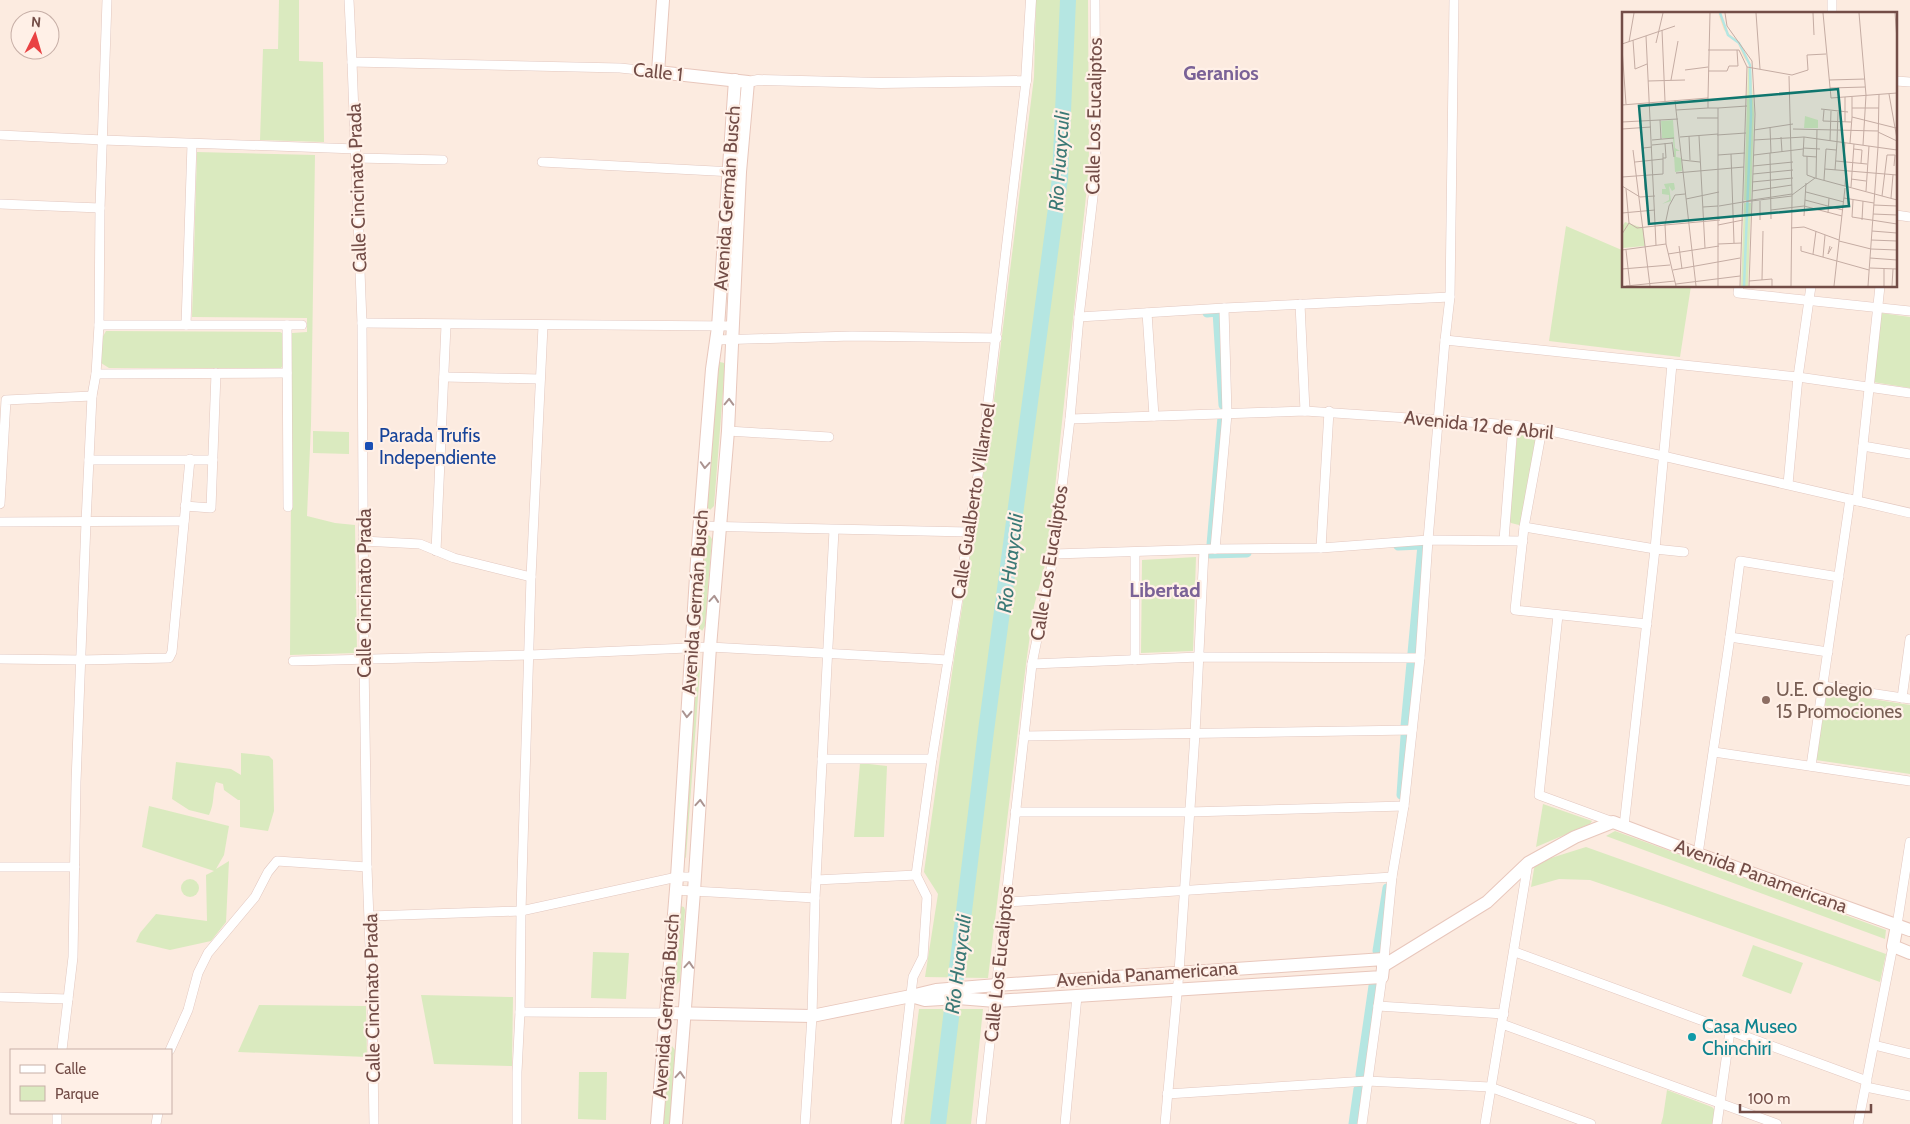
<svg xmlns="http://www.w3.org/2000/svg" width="1910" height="1124" font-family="Cabin,sans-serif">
	<rect width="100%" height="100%" fill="#fcebe0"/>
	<!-- green -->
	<g fill="#daeabf">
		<path d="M279 0H299V61L323 62 324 142 260 140 263 49H278Z"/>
		<path d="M1036 0H1088L1089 168 1048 554 1034 606 1026 664 988 978 925 977 938 894 924 872 954 659 992 416 1034 77Z"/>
		<path d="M197 152 315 155 311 425 307 516 335 523 355 525 357 653 290 655 292 333 307 332V318L192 317Z"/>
		<path d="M1566 226 1624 251V286H1691L1680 357 1549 341Z"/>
		<path d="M1881 313 1910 317V388L1873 382Z"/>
		<path d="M106 331 280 332 284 334V364L281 368H109L101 363V340Z"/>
		<path d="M720 362 724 363 725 366 714 506 710 510 707 507 718 365Z"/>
		<path d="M313 431 349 432V454L313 453Z"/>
		<path d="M1518 435 1534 436 1536 439 1521 524 1519 525 1511 523 1509 521 1517 437Z"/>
		<path d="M709 535 712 539 705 626 702 631 698 628 705 539Z"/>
		<path d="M1196 557 1193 651 1141 653 1142 560Z"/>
		<path d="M696 666 700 670 686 857 684 860Z"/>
		<path d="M1827 692 1910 705V774L1816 760Z"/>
		<path d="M241 753 269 756 273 760 274 811 268 831 240 827V800H238L224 790 223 784 216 782C212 794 215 802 209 815L189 810 172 799 176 762 231 769 241 775Z"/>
		<path d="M860 763 887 766 884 837H854Z"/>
		<path d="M1543 804 1592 821 1590 824 1536 847Z"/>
		<path d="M149 806 229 826 224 855 216 869 229 861 226 922 211 941 170 950 136 942 140 933 156 914 207 921 206 875 214 871 142 847Z"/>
		<path d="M1615 831 1886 930 1885 939 1606 836Z"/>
		<path d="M1586 847 1886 954 1880 982 1666 906 1590 880 1559 879 1531 887 1535 863Z"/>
		<circle cx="190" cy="888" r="9"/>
		<path d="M680 906 684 907 685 910 680 981 676 985 675 984Z"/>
		<path d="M1753 945 1803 963 1791 994 1742 976Z"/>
		<path d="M593 952 629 953 626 999 591 998Z"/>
		<path d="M421 995 513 997 512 1066 434 1064Z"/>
		<path d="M259 1005 366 1006 367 1057 238 1052Z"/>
		<path d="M919 1009H983L971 1124H904Z"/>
		<path d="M672 1046 675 1050 671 1124H663L669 1048Z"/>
		<path d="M579 1072H607L606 1120 578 1119Z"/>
		<path d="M1667 1090 1712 1107 1715 1110 1713 1124H1661L1663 1117Z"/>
	</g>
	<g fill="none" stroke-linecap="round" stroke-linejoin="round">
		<!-- canal -->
		<g stroke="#b5e6e2" stroke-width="9">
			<path d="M1207 313 1217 312 1223 405"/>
			<path d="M1211 545 1222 417"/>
			<path d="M1398 546 1422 545 1412 653"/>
			<path d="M1210 554 1247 553"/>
			<path d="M1405 726 1411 663"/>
			<path d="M1401 795 1405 736"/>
			<path d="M1377 951 1387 888"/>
			<path d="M1360 1075 1373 986"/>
			<path d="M1353 1124 1358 1089"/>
		</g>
		<!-- river -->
		<path stroke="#b5e6e2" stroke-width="16" d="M938 1124 986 731 1060 178 1068 0"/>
		<defs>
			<g id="minor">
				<path d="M349 0 352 62 620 68 658 72"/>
				<path d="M1832 0V14"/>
				<path d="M352 62 362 323 364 659 367 867 372 1000 374 1124"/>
				<path d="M1896 81 1910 82"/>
				<path d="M0 135 103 140 356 149"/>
				<path d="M357 158 443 160"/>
				<path d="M542 162 734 172"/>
				<path d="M0 204 100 208"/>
				<path d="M1896 215 1910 217"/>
				<path d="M1739 286 1738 293 1910 311"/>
				<path d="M1300 304 1305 411"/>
				<path d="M1147 313 1154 416"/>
				<path d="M1079 317 1224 308 1450 297"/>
				<path d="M362 323 732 326"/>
				<path d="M99 325H302"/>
				<path d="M186 325 192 144"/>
				<path d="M287 325 288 507"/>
				<path d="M716 340 852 336 997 338"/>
				<path d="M1445 340 1798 377 1910 393"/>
				<path d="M96 374 287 373"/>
				<path d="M444 377 540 379"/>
				<path d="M1070 419 1305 411 1513 425 1542 429 1663 456 1910 513"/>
				<path d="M1542 429 1524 527 1515 610 1647 624"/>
				<path d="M728 431 829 437"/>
				<path d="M1863 446 1910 454"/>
				<path d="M89 460H213"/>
				<path d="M1788 484 1798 377 1811 286"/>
				<path d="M1857 501 1880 286"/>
				<path d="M0 504 6 400 92 396"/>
				<path d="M185 506 211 508 216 373"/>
				<path d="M0 522 184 521"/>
				<path d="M700 526 969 532"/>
				<path d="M1524 527 1655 549 1684 552"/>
				<path d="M1504 540 1513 425"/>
				<path d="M363 541 420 544 454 558 531 577"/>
				<path d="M1321 548 1329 411"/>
				<path d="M1215 549 1227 414 1224 308"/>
				<path d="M436 551 446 325"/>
				<path d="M1135 552V660"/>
				<path d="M1054 554 1215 549 1321 548 1428 540 1523 541"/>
				<path d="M1558 615 1539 795 1613 822"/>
				<path d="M1730 637 1828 652"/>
				<path d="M0 659 82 660 169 658 172 652 190 459"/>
				<path d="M293 661 530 655 710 647 948 660"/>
				<path d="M1032 664 1199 657 1420 658"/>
				<path d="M1823 686 1910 699"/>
				<path d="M1902 698 1910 639"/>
				<path d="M1024 736 1412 730"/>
				<path d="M1714 752 1910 781"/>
				<path d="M822 759H932"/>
				<path d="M1811 766 1850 499"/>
				<path d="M1015 812H1189L1404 806"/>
				<path d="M1624 826 1655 549 1672 364"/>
				<path d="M1698 854 1730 637 1740 561 1839 577"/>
				<path d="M0 867H75"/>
				<path d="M816 880 916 875"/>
				<path d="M675 890 815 898"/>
				<path d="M1007 902 1392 877"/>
				<path d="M370 916 521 911 677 877H695"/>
				<path d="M1897 925 1910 842"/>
				<path d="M1515 952 1867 1081"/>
				<path d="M1384 959 1392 877 1404 806 1420 658 1428 540 1445 340 1450 297 1454 0"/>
				<path d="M0 997 68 999"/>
				<path d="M1378 1006 1504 1014"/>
				<path d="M520 1012 666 1013"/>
				<path d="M1502 1024 1777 1124"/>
				<path d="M1874 1045 1910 1054"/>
				<path d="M62 1050 73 957 76 782 86 522 92 396 96 374 99 325 100 208 107 0"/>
				<path d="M170 1050 188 1010 198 973 208 953 255 897 268 872 277 861 367 867"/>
				<path d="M1866 1087 1910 1096"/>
				<path d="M1167 1094 1367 1081 1490 1087 1591 1124"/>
				<path d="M57 1124V1113"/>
				<path d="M156 1124 158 1113"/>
				<path d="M517 1124V1072L520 1012 521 911 531 577 543 326"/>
				<path d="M805 1124 812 1016 815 898 834 530"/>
				<path d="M896 1124 913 977 923 957 927 897 916 875 932 759 983 444 1026 81"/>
				<path d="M981 1124 1032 664 1054 554 1070 419 1079 317 1096 171 1095 0"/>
				<path d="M1065 1124 1077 996"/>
				<path d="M1165 1124 1179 972 1195 734 1204 550"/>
				<path d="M1362 1124 1382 977"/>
				<path d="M1485 1124 1528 863"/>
				<path d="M1717 1124 1730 1031"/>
				<path d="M1858 1124 1893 946"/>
			</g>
			<path id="tertiary" d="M748 82 758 80 881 83 1026 81 1031 0"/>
			<g id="secondary">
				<path d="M663 0 658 72 748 82 740 172 728 431 710 647 694 891 676 1124"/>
				<path d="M1897 925 1893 946 1910 953"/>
				<path d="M1384 959 1382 977 996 1001 958 998 925 1000 911 996 936 990 997 985Z"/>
				<path d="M1383 966 1487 902 1528 863 1575 837 1613 822 1698 854 1910 930"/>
				<path d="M666 1013 812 1016 911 996"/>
				<path d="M657 1124 677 877 698 545 712 369 718 327 735 80"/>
			</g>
		</defs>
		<!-- minor casing -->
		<use href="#minor" stroke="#e2c7bf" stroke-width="10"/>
		<!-- tertiary casing -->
		<use href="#tertiary" stroke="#e2c7bf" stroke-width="11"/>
		<!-- secondary casing -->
		<use href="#secondary" stroke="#e8c7bc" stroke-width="14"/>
		<!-- minor -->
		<use href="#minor" stroke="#fff" stroke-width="9"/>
		<!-- tertiary -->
		<use href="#tertiary" stroke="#fff" stroke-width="10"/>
		<!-- secondary -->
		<use href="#secondary" stroke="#fff" stroke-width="12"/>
	</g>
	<!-- one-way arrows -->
	<defs><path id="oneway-chevron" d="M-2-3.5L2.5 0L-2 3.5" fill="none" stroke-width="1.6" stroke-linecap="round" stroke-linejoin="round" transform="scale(1.25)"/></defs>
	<g stroke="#ab9491">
		<use href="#oneway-chevron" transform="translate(729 402) rotate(-88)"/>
		<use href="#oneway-chevron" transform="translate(705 465) rotate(94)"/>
		<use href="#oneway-chevron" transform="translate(714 599) rotate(-85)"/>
		<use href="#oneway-chevron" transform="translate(687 714) rotate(93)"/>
		<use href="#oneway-chevron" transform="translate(700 803) rotate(-86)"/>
		<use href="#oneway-chevron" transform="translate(689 965) rotate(-86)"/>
		<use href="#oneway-chevron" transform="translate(680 1075) rotate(-86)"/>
	</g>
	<!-- markers -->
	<rect fill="#1a4fb4" stroke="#fff0e7" stroke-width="2" x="364" y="441" width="10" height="10" rx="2.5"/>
	<circle fill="#8d6e63" stroke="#fff0e7" stroke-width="2" cx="1766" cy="700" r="5"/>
	<circle fill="#0f9aa8" stroke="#fff0e7" stroke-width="2" cx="1692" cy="1037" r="5"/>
	<g text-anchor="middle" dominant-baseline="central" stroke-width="4.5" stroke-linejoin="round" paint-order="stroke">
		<!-- street labels -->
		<g font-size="19" fill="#734d47" stroke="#fff0e7">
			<text transform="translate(658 72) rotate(6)">Calle 1</text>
			<text transform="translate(1094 116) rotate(-89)">Calle Los Eucaliptos</text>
			<text transform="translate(357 188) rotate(-92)">Calle Cincinato Prada</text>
			<text transform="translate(727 198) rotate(-86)">Avenida Germán Busch</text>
			<text transform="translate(1479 425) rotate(6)">Avenida 12 de Abril</text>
			<text transform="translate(973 501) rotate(-81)">Calle Gualberto Villarroel</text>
			<text transform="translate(1049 563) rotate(-81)">Calle Los Eucaliptos</text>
			<text transform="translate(364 593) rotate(-90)">Calle Cincinato Prada</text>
			<text transform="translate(695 602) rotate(-86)">Avenida Germán Busch</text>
			<text transform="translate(1761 876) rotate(20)">Avenida Panamericana</text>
			<text transform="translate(999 964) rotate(-84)">Calle Los Eucaliptos</text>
			<text transform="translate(1147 974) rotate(-4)">Avenida Panamericana</text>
			<text transform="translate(372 998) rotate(-91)">Calle Cincinato Prada</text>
			<text transform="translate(666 1006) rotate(-86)">Avenida Germán Busch</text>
		</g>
		<!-- transit labels -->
		<g font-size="19" fill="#164399" stroke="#fff0e7" text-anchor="start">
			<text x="379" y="435">Parada Trufis<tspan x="379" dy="22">Independiente</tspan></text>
		</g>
		<!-- education labels -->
		<g font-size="19" fill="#785e54" stroke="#fff0e7" text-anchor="start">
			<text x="1776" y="689">U.E. Colegio<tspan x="1776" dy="22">15 Promociones</tspan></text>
		</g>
		<!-- culture labels -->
		<g font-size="19" fill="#0d838f" stroke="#fff0e7" text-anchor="start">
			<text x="1702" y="1026">Casa Museo<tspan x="1702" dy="22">Chinchiri</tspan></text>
		</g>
		<!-- neighbourhood labels -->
		<g font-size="20" font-weight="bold" fill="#7a6297" stroke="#fff0e7">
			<text x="1221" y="73">Geranios</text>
			<text x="1165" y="590">Libertad</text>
		</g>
		<!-- water labels -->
		<g font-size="20" font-style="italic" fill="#3b7976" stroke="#fff0e7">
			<text transform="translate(1059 161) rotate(-86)">Río Huayculi</text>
			<text transform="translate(1010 563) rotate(-83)">Río Huayculi</text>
			<text transform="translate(958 964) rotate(-83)">Río Huayculi</text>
		</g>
	</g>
	<!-- overview -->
	<g transform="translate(1622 12)">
		<rect width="275" height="275" fill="#fcebe0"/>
		<path d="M126 56 129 57 132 102 129 188H122ZM183 104 196 108V116H182ZM51 108 53 136 58 139H54V145L59 146 60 159 53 160 51 127 40 126 39 109ZM49 171H52L53 177 50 179 47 174 49 189 40 192 47 188V183L40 182V177H44L42 172ZM122 191H129L126 274H119ZM3 210 21 216 23 234 1 236 0 215Z" fill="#daeabf"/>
		<path d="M96 1 107 22 117 30 130 55 122 46 116 31 102 18Z" fill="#fddfba"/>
		<path fill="none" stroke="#b5e6e2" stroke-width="2.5" d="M98 1 106 23 117 31 128 53 129 103 122 274"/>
		<path fill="none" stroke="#c5aca3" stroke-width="1" d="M103 1 105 14 130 49 133 102 127 274M134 1 138 57M191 1 192 23M201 1 209 86 275 81M237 1 244 83 241 133M273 1 275 28M40 18 43 89M24 24 34 233M11 28 13 57 25 52M7 30 12 1M34 31 41 1M0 32 53 14M0 36 4 92M86 38H117L125 55 118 274M125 55 170 63 186 58 185 43 204 42M63 58 86 55M86 59H105L107 54H116L115 38M167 64 170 182M49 68 56 29M207 68 243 67M26 69 63 68M208 76 243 75M267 82 275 127M230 85V105L274 116M86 86 88 1M53 88 54 98 86 96M0 93 86 86V96H96V274M96 96 125 94M230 96H257M199 97 226 100M54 98 74 274M202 98 201 109 229 110M75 106H96M38 108 39 127M0 110 56 107M223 110V85M148 115 149 141M0 117 29 115M171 117 256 119M132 118 171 112M256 120 275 129M95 123 124 121M67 124 68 148M77 124 83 236M58 125 96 122M159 125 160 140M182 125 181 144 195 145M30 128 52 126M132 128 182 125 275 138M208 129 209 99M50 130 52 145M215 130 216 100M228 131 230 105M30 133 50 131M181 136 198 137M232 137 240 138 239 151M11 138 28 274M148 141 149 207M109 142 112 231M96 143 123 141M132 143 181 137M185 144V163L193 166M41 146H44L43 131M60 148 78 150M214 149 245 152M13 150 41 147M222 150 223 131M131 154 171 150M203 157 275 163M213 158 215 130M54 161 122 155M131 162 171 158M0 165 41 162V141M194 166 195 117M229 167 244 169M202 168 204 137 214 138M130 170 171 166M0 174 18 185 33 184M223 174 224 159M229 175 232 132M4 177 7 211M23 178 21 136 30 135M130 179 170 173M244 179 247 134M184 180 222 190M170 182V184L121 190 130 188ZM170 183 193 166 275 188M260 184 265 143H273L272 154M222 186 252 191M269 186 271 163M64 187 97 180M183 188 221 198M231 188 230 205 275 212M252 193 275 194M97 194 121 190M81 195 96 194M149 198 182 194 220 204M0 201 33 198M206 201 207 186M251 202 275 203M182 204 184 171M138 208V189M240 208 241 189M7 211 15 216 43 213 47 194 53 183 63 182M96 213 121 208M169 216 182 215 217 228M250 219 275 221M249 228 275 229M217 229 249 237 275 238M44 232 43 213 98 208M96 232 120 231M57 234 60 257M179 234V239L247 258M208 234 206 242 210 235M0 237V222L7 211M0 238 44 232 54 274M4 238 8 274M46 242 97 234M191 242 194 219M201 245 203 223M248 246 275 248M248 256 275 257M0 257 48 253M51 258 118 246M140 268 141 219M127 269 150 267V274M54 272 118 264M4 274 53 269M169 274 170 184M212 274 223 176M246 274 256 135 257 82M262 274V256M270 274 271 257"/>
		<path fill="#0f766e" fill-opacity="0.15" stroke="#0f766e" stroke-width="2.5" d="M216 77 227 194 27 212 17 94Z"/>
		<rect width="275" height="275" fill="none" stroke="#734d47" stroke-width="2.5"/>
	</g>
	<!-- legend -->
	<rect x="10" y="1049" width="162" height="65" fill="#fff0e7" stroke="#c7afa7"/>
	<rect x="20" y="1065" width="25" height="8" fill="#ffffff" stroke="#c7afa7"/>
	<text x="55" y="1074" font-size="15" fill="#734d47">Calle</text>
	<rect x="20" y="1086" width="25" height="15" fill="#daeabf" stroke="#c7afa7"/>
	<text x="55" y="1099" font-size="15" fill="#734d47">Parque</text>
	<!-- north arrow -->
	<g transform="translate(35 35) rotate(5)"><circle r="24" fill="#fff0e7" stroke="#c7afa7"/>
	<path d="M0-4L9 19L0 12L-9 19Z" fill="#e94243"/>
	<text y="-8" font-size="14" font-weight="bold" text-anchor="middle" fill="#734d47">N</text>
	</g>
	<!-- scale -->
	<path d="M1740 1104v8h131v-8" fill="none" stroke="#734d47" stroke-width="2.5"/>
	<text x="1748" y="1104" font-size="15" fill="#734d47" stroke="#fff0e7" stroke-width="4" paint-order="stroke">100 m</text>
</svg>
